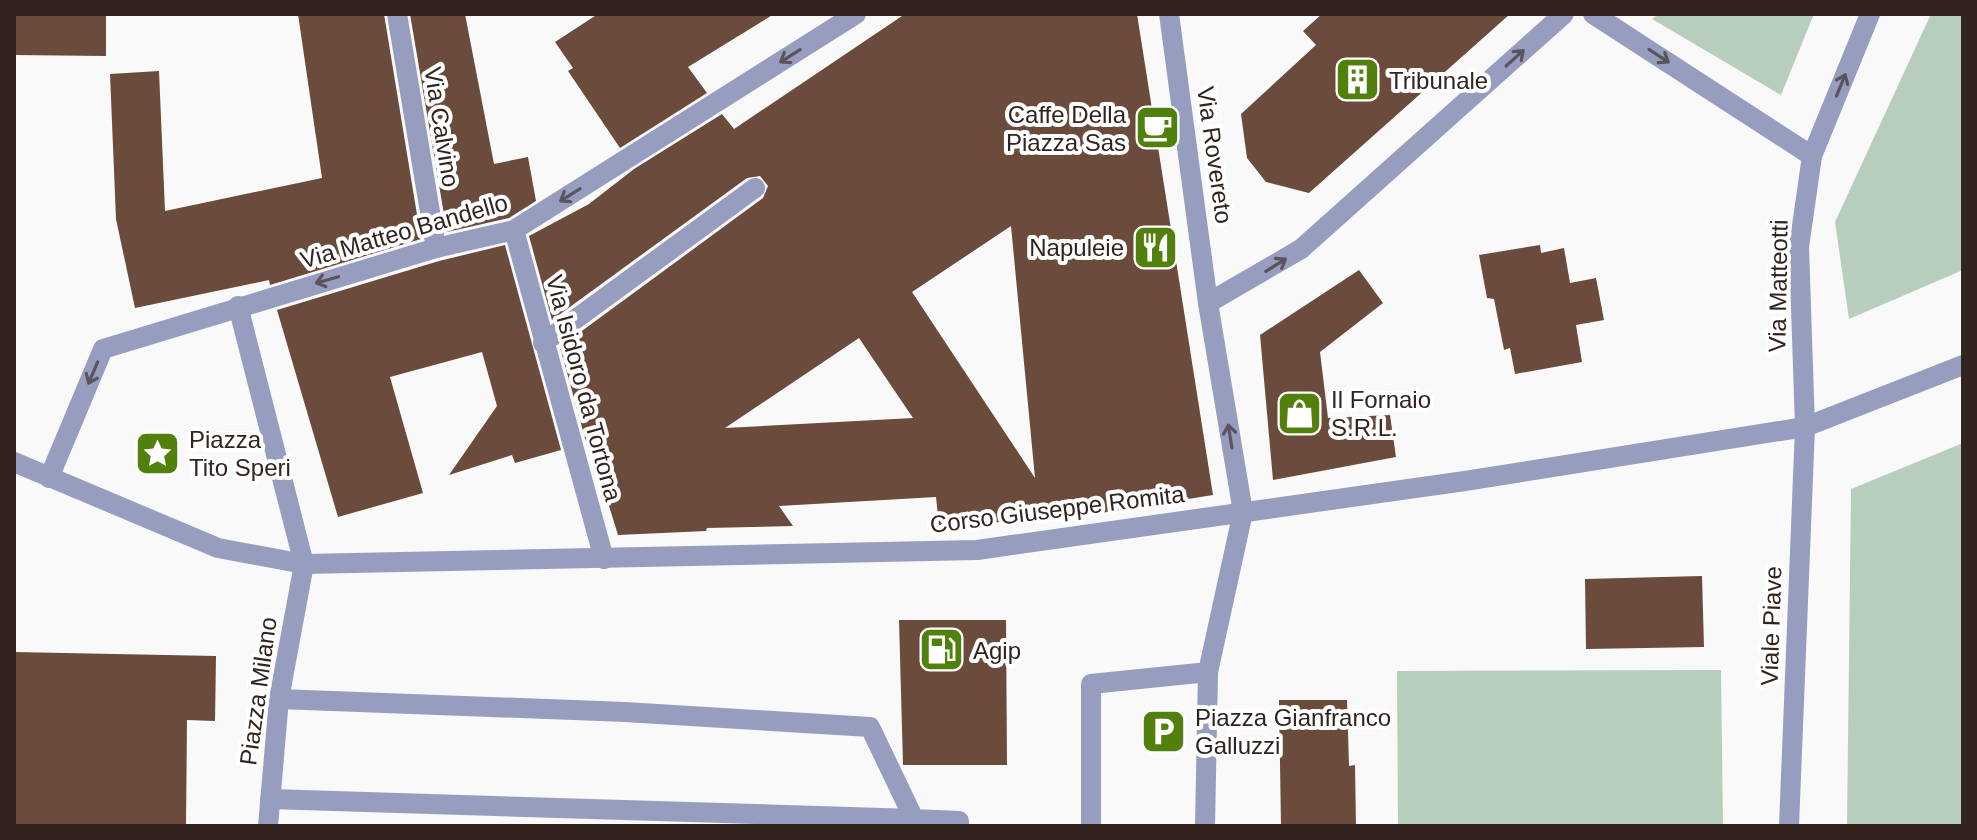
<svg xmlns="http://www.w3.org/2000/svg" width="1977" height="840" font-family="Helvetica,sans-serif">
	<rect width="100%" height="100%" fill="#f9f9f9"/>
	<!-- green -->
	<g fill="#b8cebd">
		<path d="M1659 14H1814L1781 95 1652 19Z"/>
		<path d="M1931 14H1963V270L1849 319 1835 222Z"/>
		<path d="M1963 443V826H1847L1851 489Z"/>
		<path d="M1721 670 1723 826H1398L1397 671Z"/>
	</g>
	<!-- building -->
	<g fill="#6b4b3c" fill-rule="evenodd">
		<path d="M14 14H106V56L14 55Z"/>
		<path d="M298 14H384L421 239 270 285 269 280 135 308 116 219 110 74 159 71 165 211 322 178Z"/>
		<path d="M410 14H465L494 164 528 157 536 201 509 218 447 232Z"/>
		<path d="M598 14H774L688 67 707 93 620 148 568 71 573 68 555 42Z"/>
		<path d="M905 14H1137L1213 495 1063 519 939 525 936 497 779 506 793 526 707 528 706 531 618 535 589 441 586 442 560 347 763 198 768 186 760 176 747 178 552 320 529 236 589 204 634 169 722 114 734 129ZM1011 226 1035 478 912 292ZM859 338 913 418 725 428Z"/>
		<path d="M1322 14H1510L1309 193 1266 182 1247 158 1241 114 1316 45 1303 31Z"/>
		<path d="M505 245 561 450 515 463 512 455 449 475 497 406 482 352 390 377 423 493 338 517 277 310 439 261Z"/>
		<path d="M1540 245 1541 253 1564 248 1570 283 1596 278 1604 320 1576 325 1582 362 1515 374 1510 348 1504 350 1494 299 1487 298 1479 255Z"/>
		<path d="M1359 270 1383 303 1320 352 1328 418 1390 415 1396 457 1273 480 1260 335Z"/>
		<path d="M1702 576 1704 647 1586 649 1585 579Z"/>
		<path d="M899 620H1006L1007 765H903Z"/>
		<path d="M14 652 216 656 215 721 187 720 186 826H14Z"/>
		<path d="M1279 700H1347L1349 766 1355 765 1356 826H1281Z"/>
	</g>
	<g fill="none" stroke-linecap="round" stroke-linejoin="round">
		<!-- minor -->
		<g stroke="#979dbf" stroke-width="20">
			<path d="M397 14 436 248"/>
			<path d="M1593 14 1812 156"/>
			<path d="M514 230 604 559"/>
			<path d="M1208 303 1301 249 1564 14"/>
			<path d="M238 306 304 564 279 699 268 826"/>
			<path d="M543 343 755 188"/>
			<path d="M14 462 218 548 304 564 977 550 1465 481 1805 427 1963 365"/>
			<path d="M49 478 103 349 436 248 514 230 856 14"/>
			<path d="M279 699 625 712 870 727 914 819 959 821V826"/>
			<path d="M270 799 914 819"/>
			<path d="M1091 826V684L1208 672 1243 512 1208 303 1169 14"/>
			<path d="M1205 826 1208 672"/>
			<path d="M1789 826 1805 427 1799 247 1812 156 1870 14"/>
		</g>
	</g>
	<!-- one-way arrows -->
	<defs><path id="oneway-shaft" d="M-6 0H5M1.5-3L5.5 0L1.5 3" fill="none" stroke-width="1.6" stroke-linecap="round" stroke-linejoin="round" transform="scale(2)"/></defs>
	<g stroke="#5a545e">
		<use href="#oneway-shaft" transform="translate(790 56) rotate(148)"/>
		<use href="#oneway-shaft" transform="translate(1659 56) rotate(33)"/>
		<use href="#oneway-shaft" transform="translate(1515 58) rotate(-42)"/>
		<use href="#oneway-shaft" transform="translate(1841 85) rotate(-68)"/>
		<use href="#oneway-shaft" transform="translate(570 195) rotate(148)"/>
		<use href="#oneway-shaft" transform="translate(1276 265) rotate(-32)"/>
		<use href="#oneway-shaft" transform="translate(327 280) rotate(164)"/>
		<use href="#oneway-shaft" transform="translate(93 373) rotate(113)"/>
		<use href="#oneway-shaft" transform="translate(1230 436) rotate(-99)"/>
	</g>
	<!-- icons -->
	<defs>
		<symbol id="building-square" viewBox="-11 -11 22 22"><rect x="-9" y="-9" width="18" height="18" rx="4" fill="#51800d" stroke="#fff"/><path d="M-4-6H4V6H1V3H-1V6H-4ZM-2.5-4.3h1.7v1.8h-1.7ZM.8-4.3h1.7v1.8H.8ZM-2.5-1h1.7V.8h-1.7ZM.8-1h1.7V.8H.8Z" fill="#fff"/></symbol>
		<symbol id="cafe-square" viewBox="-11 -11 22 22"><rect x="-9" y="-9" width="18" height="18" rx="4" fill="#51800d" stroke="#fff"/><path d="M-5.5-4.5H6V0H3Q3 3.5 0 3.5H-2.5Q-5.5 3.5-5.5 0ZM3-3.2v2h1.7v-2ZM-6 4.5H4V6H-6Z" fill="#fff"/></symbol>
		<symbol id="restaurant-square" viewBox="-11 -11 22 22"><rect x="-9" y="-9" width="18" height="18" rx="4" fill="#51800d" stroke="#fff"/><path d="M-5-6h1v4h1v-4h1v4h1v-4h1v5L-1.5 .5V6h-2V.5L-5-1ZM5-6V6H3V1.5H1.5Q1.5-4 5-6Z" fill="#fff"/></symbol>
		<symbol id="shop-square" viewBox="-11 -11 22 22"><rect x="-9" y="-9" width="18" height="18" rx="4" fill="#51800d" stroke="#fff"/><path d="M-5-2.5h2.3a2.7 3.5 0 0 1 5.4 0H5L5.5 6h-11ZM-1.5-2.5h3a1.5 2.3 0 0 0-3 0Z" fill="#fff"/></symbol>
		<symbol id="sight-square" viewBox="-11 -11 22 22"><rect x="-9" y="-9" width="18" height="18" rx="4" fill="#51800d" stroke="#fff"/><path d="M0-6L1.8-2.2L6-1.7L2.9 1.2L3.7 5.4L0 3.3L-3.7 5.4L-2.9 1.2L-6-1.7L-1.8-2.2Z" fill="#fff"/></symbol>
		<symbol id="fuel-square" viewBox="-11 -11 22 22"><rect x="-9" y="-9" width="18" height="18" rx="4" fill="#51800d" stroke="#fff"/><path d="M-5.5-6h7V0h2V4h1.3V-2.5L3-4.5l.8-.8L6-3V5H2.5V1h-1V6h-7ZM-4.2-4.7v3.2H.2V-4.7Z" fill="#fff"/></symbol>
		<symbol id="parking-square" viewBox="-11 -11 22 22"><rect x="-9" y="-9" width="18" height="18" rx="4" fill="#51800d" stroke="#fff"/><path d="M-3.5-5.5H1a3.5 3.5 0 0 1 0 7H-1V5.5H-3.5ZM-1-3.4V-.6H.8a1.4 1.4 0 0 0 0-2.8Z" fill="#fff"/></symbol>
	</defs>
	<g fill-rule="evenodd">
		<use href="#building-square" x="1332" y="54" width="51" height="51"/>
		<use href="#cafe-square" x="1132" y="102" width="51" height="51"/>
		<use href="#restaurant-square" x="1130" y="222" width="51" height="51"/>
		<use href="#shop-square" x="1274" y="388" width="51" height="51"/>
		<use href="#sight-square" x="132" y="428" width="51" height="51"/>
		<use href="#fuel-square" x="916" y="624" width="51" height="51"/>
		<use href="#parking-square" x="1138" y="706" width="51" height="51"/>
	</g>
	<g text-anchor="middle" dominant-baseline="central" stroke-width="8" stroke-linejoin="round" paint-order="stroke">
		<!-- poi labels -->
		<g font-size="24" fill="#31231d" stroke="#fff" text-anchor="start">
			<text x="1389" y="80">Tribunale</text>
			<text x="1126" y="114" text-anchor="end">Caffe Della<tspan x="1126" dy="28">Piazza Sas</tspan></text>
			<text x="1124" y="247" text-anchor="end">Napuleie</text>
			<text x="1331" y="399">Il Fornaio<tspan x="1331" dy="28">S.R.L.</tspan></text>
			<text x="189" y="439">Piazza<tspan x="189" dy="28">Tito Speri</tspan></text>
			<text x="973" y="650">Agip</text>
			<text x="1195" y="717">Piazza Gianfranco<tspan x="1195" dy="28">Galluzzi</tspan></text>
		</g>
		<!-- street labels -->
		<g font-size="24" fill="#31231d" stroke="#fff">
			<text transform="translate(442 127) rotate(81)">Via Calvino</text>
			<text transform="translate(1215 155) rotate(82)">Via Rovereto</text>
			<text transform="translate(404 231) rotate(-16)">Via Matteo Bandello</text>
			<text transform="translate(1778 286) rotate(-89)">Via Matteotti</text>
			<text transform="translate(584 388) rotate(75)">Via Isidoro da Tortona</text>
			<text transform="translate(1057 509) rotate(-7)">Corso Giuseppe Romita</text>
			<text transform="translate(1771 626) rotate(-88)">Viale Piave</text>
			<text transform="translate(258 691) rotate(-82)">Piazza Milano</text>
		</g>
	</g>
	<!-- border -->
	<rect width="1977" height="840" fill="none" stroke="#31231d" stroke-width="32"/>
</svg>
